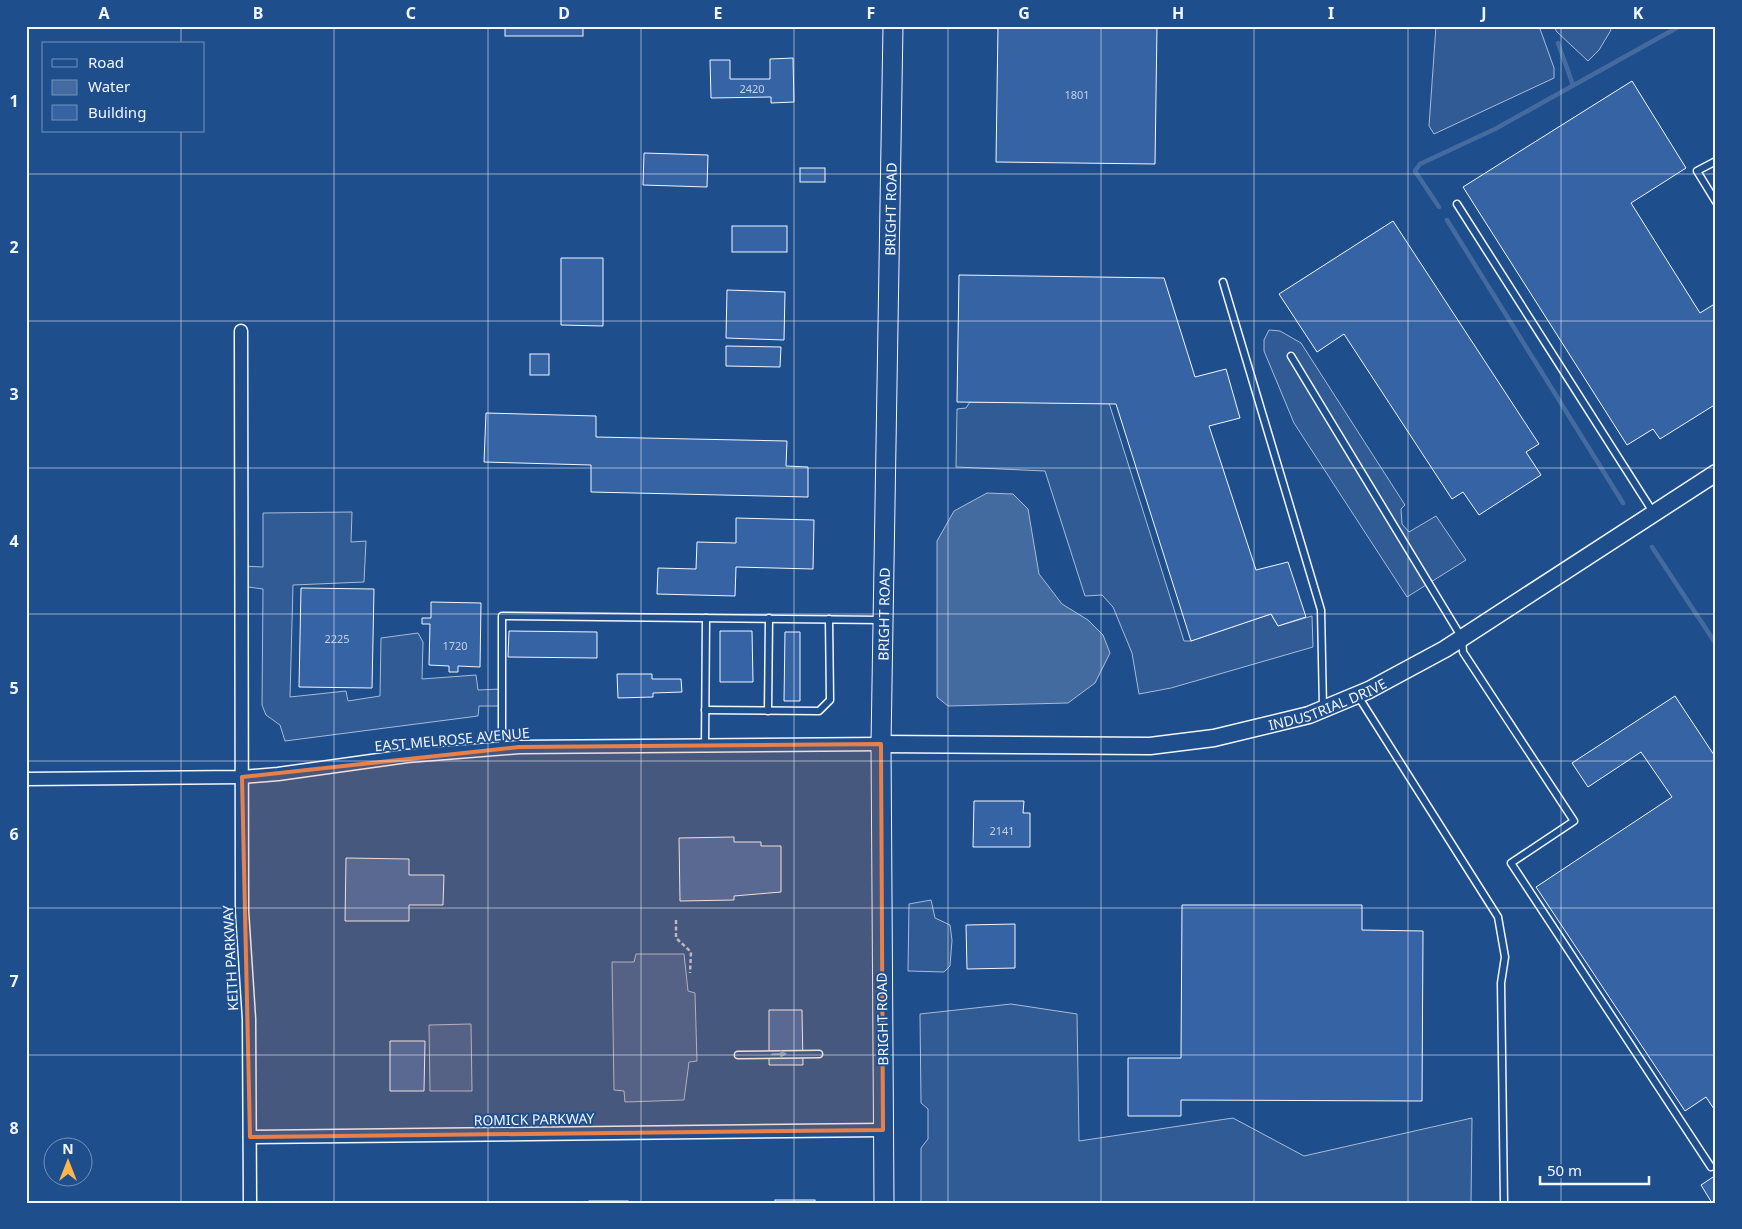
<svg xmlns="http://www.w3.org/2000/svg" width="1742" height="1229" font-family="'Noto Sans',sans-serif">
	<rect width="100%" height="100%" fill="#1f4e8c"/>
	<!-- built -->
	<g fill="#305b95" stroke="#a8bbd7">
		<path d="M1436 26H1539L1554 68V78L1434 134 1429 126Z"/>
		<path d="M1555 26H1608L1611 30 1599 50 1588 61 1556 31Z"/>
		<path d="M1269 330 1280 331 1301 343 1405 505 1401 509 1402 524 1409 532 1436 516 1466 560 1407 597 1294 423 1264 351V340Z"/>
		<path d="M970 402 1109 403 1184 641H1191L1271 614 1278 626 1312 616 1313 647 1171 688 1139 694 1132 653 1113 607 1102 595 1085 596 1045 471 956 467 957 409 966 408Z"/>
		<path d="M352 512 351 542 366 541 364 582 293 585 290 697 346 691 348 701 380 696 381 638 418 633 423 642 422 679 476 675 478 690 501 689V706H479L478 716 285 741 280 725 266 715 262 705 263 589 241 586V566L263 567V513Z"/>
		<path d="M931 900 935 918 950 925 952 940 950 966 944 972 908 971 909 904Z"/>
		<path d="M636 954H684L688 991 695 993 697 1061 689 1062 684 1100 625 1102 624 1091 614 1090 612 962H634Z"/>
		<path d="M1011 1004 1077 1014 1079 1141 1233 1118 1304 1156 1472 1118 1471 1203H921V1148L928 1139V1109L921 1103 920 1014Z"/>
		<path d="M471 1024 472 1091H430L429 1025Z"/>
	</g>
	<!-- water -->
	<path fill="#446ba0" stroke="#a8bbd7" d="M987 493 1013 494 1028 509 1039 574 1062 604 1088 620 1103 635 1110 653 1095 683 1068 703 948 706 937 697V541L954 511Z"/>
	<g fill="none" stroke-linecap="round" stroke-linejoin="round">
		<!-- stream -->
		<g stroke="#446ba0" stroke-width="4.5">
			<path d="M1558 43 1573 85"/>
			<path d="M1439 207 1415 171 1420 164 1495 129 1680 26"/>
			<path d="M1447 220 1623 503"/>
			<path d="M1652 547 1716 644"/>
		</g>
	</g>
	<!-- building -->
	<g fill="#3563a3" stroke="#f2f6ff">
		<rect x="505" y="26" width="78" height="10"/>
		<path d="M998 26H1157L1155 164 996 162Z"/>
		<path d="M793 58 794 102 771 103V97L711 98 710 60H730V79H770V59Z"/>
		<path d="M1632 81 1686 168 1631 203 1700 313 1716 303V404L1660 439 1653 429 1627 445 1463 187Z"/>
		<path d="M644 153 708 155 707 187 643 185Z"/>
		<rect x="800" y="168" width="25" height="14"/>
		<path d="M1393 221 1539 444 1526 452 1541 475 1479 515 1463 492 1452 499 1344 334 1317 352 1279 294Z"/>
		<rect x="732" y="226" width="55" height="26"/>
		<path d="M561 258H603V326L561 325Z"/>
		<path d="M959 275 1164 278 1195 377 1226 369 1240 418 1209 426 1256 570 1288 562 1306 617 1278 626 1271 614 1191 641 1116 404 957 402Z"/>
		<path d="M727 290 785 292 784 340 726 338Z"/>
		<path d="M726 346 781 347 780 367 726 366Z"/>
		<rect x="530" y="354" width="19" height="21"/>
		<path d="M486 413 596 416V437L787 441 786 466 808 467V497L591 492V465L484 462Z"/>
		<path d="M736 518 814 520 813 569 736 567 735 596 657 594 658 568 696 569 697 542 736 543Z"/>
		<path d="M301 588 374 589 372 688 299 687Z"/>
		<path d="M431 602 481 603 480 667 458 666V672H449V666L429 665 430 624H422V618H431Z"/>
		<path d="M509 631 597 632V658L508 657Z"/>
		<path d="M720 631H752L753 682H720Z"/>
		<path d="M785 632H800V701H784Z"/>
		<path d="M617 674H652V679H681L682 692 653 693V697L618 698Z"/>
		<path d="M1675 696 1716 758V1112L1706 1097 1685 1111 1536 887 1672 797 1641 752 1588 787 1572 763Z"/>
		<path d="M974 801H1024L1023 813H1030V847H973Z"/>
		<path d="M734 837V842H761V846H781V892L734 896V900L680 901 679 838Z"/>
		<path d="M346 858 409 859V875H444L443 905H409V921H345Z"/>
		<path d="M1182 905H1362V930L1423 931 1422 1101 1181 1100V1116H1128V1058H1181Z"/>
		<path d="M1015 924V968L967 969 966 925Z"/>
		<path d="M769 1010H802L803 1065H769Z"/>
		<path d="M390 1041H425L424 1091H390Z"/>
		<path d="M1716 1175V1203H1712L1701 1185Z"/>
		<rect x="775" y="1200" width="40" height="3"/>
		<rect x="589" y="1201" width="39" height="2"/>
	</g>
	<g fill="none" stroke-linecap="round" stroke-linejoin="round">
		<defs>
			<g id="service">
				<path d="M1716 161 1697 171 1716 202"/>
				<path d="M1457 204 1653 512"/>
				<path d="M1223 282 1321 610 1323 708"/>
				<path d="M1291 356 1462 638 1463 652 1574 821 1511 863 1711 1167"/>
				<path d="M1358 696 1498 917 1505 957 1501 983 1504 1203"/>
				<path d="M705 710 819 711 830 700 829 619"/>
				<path d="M768 711 769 618"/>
				<path d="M705 746 706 618"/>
				<path d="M502 748V616L882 620"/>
				<path d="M738 1055 819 1054"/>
			</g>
			<g id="minor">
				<path d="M241 331 242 911 249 1019 250 1203"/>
				<path d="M26 779 242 777 278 774 407 756 519 747 881 744"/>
				<path d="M250 1137 883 1130"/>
			</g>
			<g id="tertiary">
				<path id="s1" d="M881 744 1150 746 1214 738 1309 715 1369 690 1445 649 1716 473"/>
			</g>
			<g id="secondary">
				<path id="s2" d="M884 1203 881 744 893 26"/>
			</g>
		</defs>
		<!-- service casing -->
		<use href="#service" stroke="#f2f6ff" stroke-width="9"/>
		<!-- minor casing -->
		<use href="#minor" stroke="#f2f6ff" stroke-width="15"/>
		<!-- tertiary casing -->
		<use href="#tertiary" stroke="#f2f6ff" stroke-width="19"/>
		<!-- secondary casing -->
		<use href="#secondary" stroke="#f2f6ff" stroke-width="21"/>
		<!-- path -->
		<path stroke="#b3c4dc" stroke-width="2.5" stroke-dasharray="4 2.5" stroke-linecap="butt" d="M676 920V938L691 952 690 973"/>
		<!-- service -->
		<use href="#service" stroke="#1f4e8c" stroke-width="6"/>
		<!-- minor -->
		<use href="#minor" stroke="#1f4e8c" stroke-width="12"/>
		<!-- tertiary -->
		<use href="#tertiary" stroke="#1f4e8c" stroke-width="16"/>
		<!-- secondary -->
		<use href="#secondary" stroke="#1f4e8c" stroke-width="19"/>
	</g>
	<!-- one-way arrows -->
	<defs><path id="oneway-solid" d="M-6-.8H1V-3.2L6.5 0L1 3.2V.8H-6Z" transform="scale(1.25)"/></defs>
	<use fill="#7e9ac0" href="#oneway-solid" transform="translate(779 1054) rotate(-1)"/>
	<!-- marked area -->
	<path fill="#ea8049" fill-opacity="0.2" stroke="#ea8049" stroke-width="4" stroke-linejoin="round" d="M881 744 883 1130 250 1137 242 777 519 747Z"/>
	<!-- grid -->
	<path fill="none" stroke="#f2f6ff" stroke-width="1" stroke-opacity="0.55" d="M181 26V44M334 26V1203M488 26V1203M641 26V1203M794 26V1203M948 26V1203M1101 26V1203M1254 26V1203M1408 26V1203M1561 26V1203M181 131V1203M26 174H1716M26 321H1716M26 468H1716M26 614H1716M26 761H1716M26 908H1716M26 1055H1716"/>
	<g text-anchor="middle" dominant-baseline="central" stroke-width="4" stroke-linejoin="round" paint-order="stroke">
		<!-- number labels -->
		<g font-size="11" fill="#c3d1e8">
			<text x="752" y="88">2420</text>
			<text x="1077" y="94">1801</text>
			<text x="337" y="638">2225</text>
			<text x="455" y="645">1720</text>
			<text x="1002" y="830">2141</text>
		</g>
		<!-- street labels -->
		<g font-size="14" fill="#f2f6ff" stroke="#1f4e8c">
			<text stroke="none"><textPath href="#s2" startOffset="994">BRIGHT ROAD</textPath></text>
			<text stroke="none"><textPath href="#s2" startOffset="589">BRIGHT ROAD</textPath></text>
			<text stroke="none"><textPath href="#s1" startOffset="452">INDUSTRIAL DRIVE</textPath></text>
			<text transform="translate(452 739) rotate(-5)">EAST MELROSE AVENUE</text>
			<text transform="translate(230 958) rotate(-93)">KEITH PARKWAY</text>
			<text transform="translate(882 1019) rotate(-91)">BRIGHT ROAD</text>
			<text transform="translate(534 1119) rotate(-1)">ROMICK PARKWAY</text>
		</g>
	</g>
	<!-- border -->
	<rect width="1742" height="1229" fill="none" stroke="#1f4e8c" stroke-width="55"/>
	<!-- legend -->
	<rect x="42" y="42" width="162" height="90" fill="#1f4e8c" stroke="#7391ba"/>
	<rect x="52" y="59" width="25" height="8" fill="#1f4e8c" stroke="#7391ba"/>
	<text x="88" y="68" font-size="15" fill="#f2f6ff">Road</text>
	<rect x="52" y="80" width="25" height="15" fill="#446ba0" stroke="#7391ba"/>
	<text x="88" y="92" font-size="15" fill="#f2f6ff">Water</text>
	<rect x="52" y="105" width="25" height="15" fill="#3563a3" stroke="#7391ba"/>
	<text x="88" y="118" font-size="15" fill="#f2f6ff">Building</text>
	<!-- north arrow -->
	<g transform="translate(68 1162)"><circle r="24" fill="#1f4e8c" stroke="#7391ba"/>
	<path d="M0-4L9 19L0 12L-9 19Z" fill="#ffb74d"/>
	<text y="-8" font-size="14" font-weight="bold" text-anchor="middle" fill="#f2f6ff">N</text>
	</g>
	<!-- scale -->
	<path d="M1540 1176v8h109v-8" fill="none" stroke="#f2f6ff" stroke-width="2.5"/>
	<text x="1547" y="1176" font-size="15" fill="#f2f6ff" stroke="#1f4e8c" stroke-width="4" paint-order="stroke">50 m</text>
	<rect x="28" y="28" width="1686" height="1174" fill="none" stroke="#f2f6ff" stroke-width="2"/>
	<g font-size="16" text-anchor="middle" font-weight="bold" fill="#f2f6ff">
		<text x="104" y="19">A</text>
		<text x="258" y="19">B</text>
		<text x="411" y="19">C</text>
		<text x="564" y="19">D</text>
		<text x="718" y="19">E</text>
		<text x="871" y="19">F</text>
		<text x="1024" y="19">G</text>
		<text x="1178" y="19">H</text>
		<text x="1331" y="19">I</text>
		<text x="1484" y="19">J</text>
		<text x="1638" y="19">K</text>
		<text x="14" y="107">1</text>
		<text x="14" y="253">2</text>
		<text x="14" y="400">3</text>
		<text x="14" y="547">4</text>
		<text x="14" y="694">5</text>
		<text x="14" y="840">6</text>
		<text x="14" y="987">7</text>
		<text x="14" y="1134">8</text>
	</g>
</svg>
